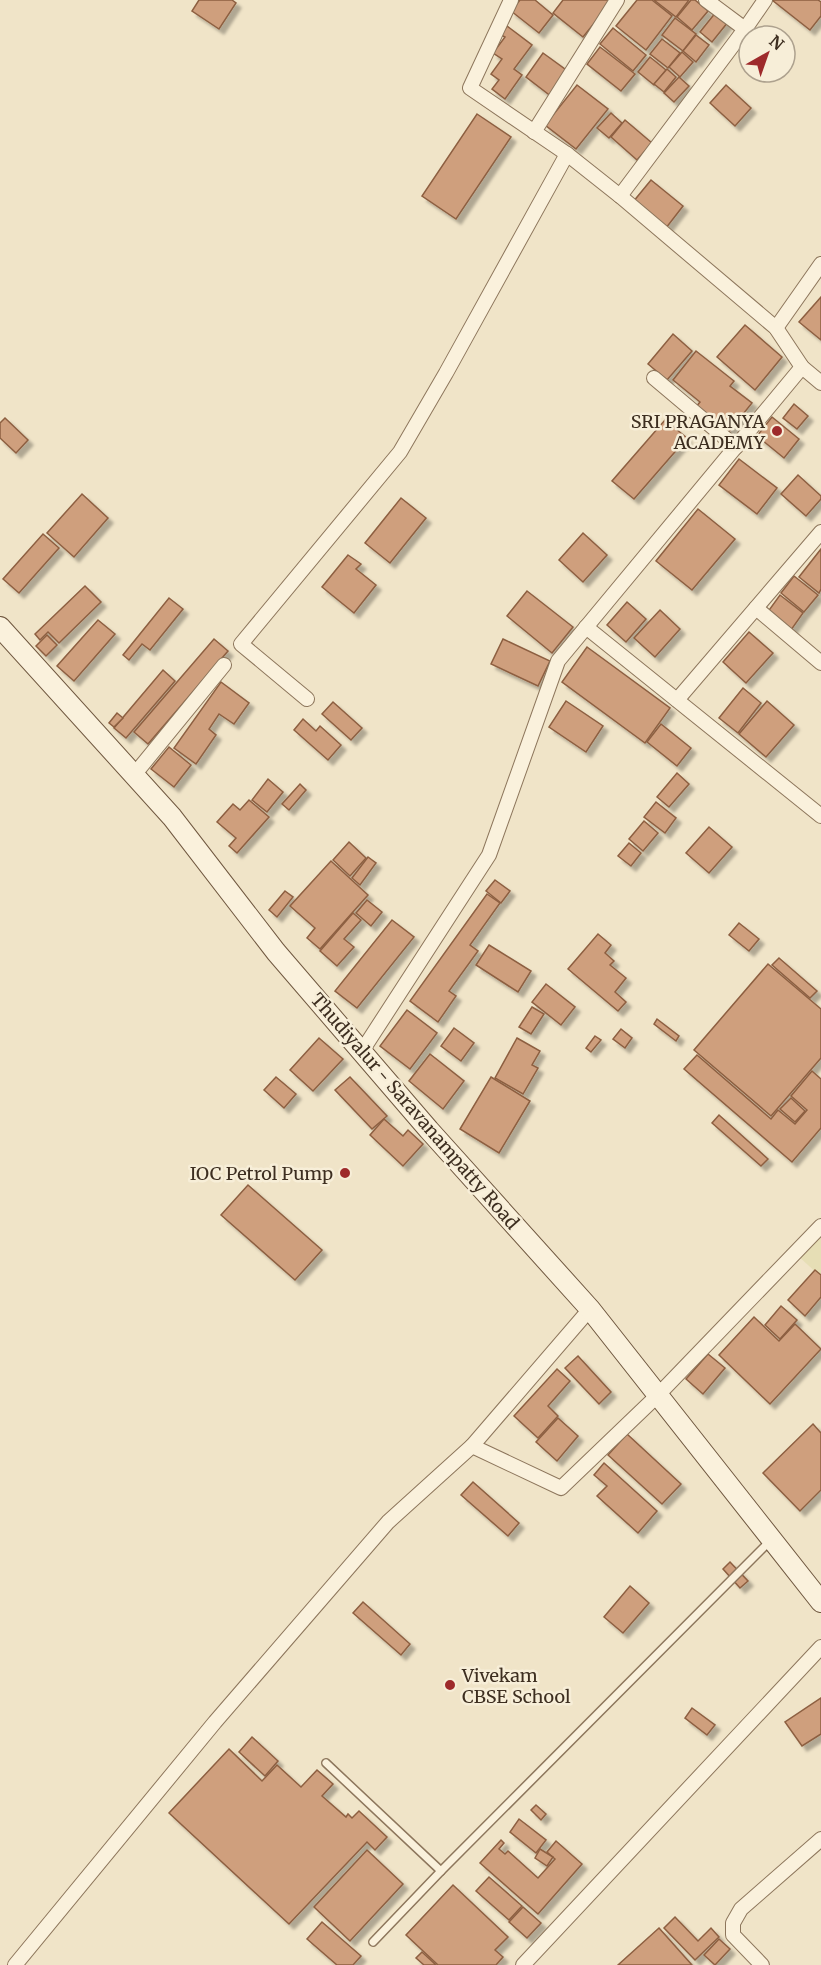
<svg xmlns="http://www.w3.org/2000/svg" width="821" height="1965" font-family="Merriweather,serif">
	<defs>
		<filter id="shadow"><feDropShadow dx="5" dy="5" stdDeviation="1.5" flood-color="#0004"/></filter>
	</defs>
	<rect width="100%" height="100%" fill="#f0e4c8"/>
	<!-- farmland -->
	<path fill="#e6deb5" d="M821 1226V1277L795 1253Z"/>
	<!-- building -->
	<g fill="#cf9f7d" stroke="#8d5f41" stroke-width="1.5" filter="url(#shadow)">
		<path d="M199 0H232L236 3 219 29 192 11Z"/>
		<path d="M520 0H535L553 15 539 33 511 11Z"/>
		<path d="M563 0H613L583 37 553 13Z"/>
		<path d="M637 0H652L672 16 646 50 616 26Z"/>
		<path d="M654 0H689L676 17Z"/>
		<path d="M691 0H695L708 11 692 30 677 17Z"/>
		<path d="M772 0H818L821 2V16L810 30Z"/>
		<path d="M716 12 728 22 712 42 700 32Z"/>
		<path d="M675 18 696 34 683 51 662 35Z"/>
		<path d="M507 26 532 45 514 69 522 75 505 99 492 89 499 80 491 74 502 59 493 53 505 37 501 35Z"/>
		<path d="M613 28 646 55 633 71 600 44Z"/>
		<path d="M696 35 709 45 696 62 683 51Z"/>
		<path d="M662 39 680 53 668 68 650 54Z"/>
		<path d="M600 47 635 74 621 91 587 64Z"/>
		<path d="M682 52 693 62 680 77 669 67Z"/>
		<path d="M543 53 569 72 552 97 526 77Z"/>
		<path d="M650 57 666 70 654 85 638 72Z"/>
		<path d="M667 69 676 77 664 92 654 84Z"/>
		<path d="M679 77 689 86 674 102 664 93Z"/>
		<path d="M577 85 608 109 576 149 545 125Z"/>
		<path d="M726 85 751 108 735 126 710 103Z"/>
		<path d="M611 113 622 123 609 138 597 128Z"/>
		<path d="M477 114 511 137 456 219 422 196Z"/>
		<path d="M625 120 652 143 637 160 611 137Z"/>
		<path d="M651 180 683 206 666 228 633 202Z"/>
		<path d="M821 297V340L799 322Z"/>
		<path d="M745 325 782 357 755 390 717 357Z"/>
		<path d="M673 334 692 351 667 380 648 364Z"/>
		<path d="M696 351 734 381 730 386 752 403 727 434 695 408 700 402 673 380Z"/>
		<path d="M794 404 808 416 797 429 783 418Z"/>
		<path d="M772 417 799 439 784 458 757 436Z"/>
		<path d="M5 418 28 440 16 453 0 438V423Z"/>
		<path d="M665 420 687 438 634 499 612 481Z"/>
		<path d="M739 459 777 488 757 514 719 485Z"/>
		<path d="M798 475 821 496V499L806 516 781 494Z"/>
		<path d="M82 494 108 518 74 557 47 533Z"/>
		<path d="M401 498 426 518 390 563 365 543Z"/>
		<path d="M698 509 735 539 692 590 656 561Z"/>
		<path d="M583 533 607 555 583 582 559 560Z"/>
		<path d="M43 534 59 548 19 593 3 579Z"/>
		<path d="M821 549V589L819 593 799 577Z"/>
		<path d="M348 555 361 564 356 569 376 585 354 613 322 587Z"/>
		<path d="M794 576 818 595 804 612 781 593Z"/>
		<path d="M85 586 101 602 59 643 48 632 40 640 35 634Z"/>
		<path d="M527 591 573 627 552 653 507 616Z"/>
		<path d="M780 595 803 613 791 630 767 613Z"/>
		<path d="M169 598 183 609 150 650 142 644 129 660 123 655Z"/>
		<path d="M627 602 646 619 626 642 607 625Z"/>
		<path d="M660 610 680 629 655 657 634 638Z"/>
		<path d="M98 620 115 634 74 681 57 666Z"/>
		<path d="M749 632 773 653 746 683 723 662Z"/>
		<path d="M47 635 57 645 46 656 36 646Z"/>
		<path d="M214 639 228 651 148 744 134 732Z"/>
		<path d="M503 639 550 661 538 686 491 664Z"/>
		<path d="M587 647 670 708 645 743 562 682Z"/>
		<path d="M163 670 175 681 126 738 114 728Z"/>
		<path d="M221 682 249 703 234 724 219 714 209 729 216 735 196 764 174 748Z"/>
		<path d="M743 688 761 703 738 733 719 718Z"/>
		<path d="M566 701 603 726 586 752 549 727Z"/>
		<path d="M767 701 794 725 766 757 739 734Z"/>
		<path d="M333 702 362 728 351 740 322 714Z"/>
		<path d="M117 713 123 718 114 727 109 723Z"/>
		<path d="M303 719 316 731 320 726 341 745 328 760 294 730Z"/>
		<path d="M661 724 691 748 677 766 647 742Z"/>
		<path d="M169 747 191 765 174 787 151 769Z"/>
		<path d="M677 773 689 784 669 807 657 797Z"/>
		<path d="M268 779 283 792 267 812 252 800Z"/>
		<path d="M300 784 306 790 289 810 282 804Z"/>
		<path d="M249 800 269 817 237 853 229 846 236 838 217 822 233 804 240 810Z"/>
		<path d="M656 802 676 818 665 833 644 817Z"/>
		<path d="M644 821 658 833 643 851 629 839Z"/>
		<path d="M709 827 732 847 709 873 686 853Z"/>
		<path d="M349 842 366 858 350 876 333 860Z"/>
		<path d="M629 843 641 853 631 866 618 856Z"/>
		<path d="M368 857 376 863 360 885 352 878Z"/>
		<path d="M331 861 368 895 320 949 307 938 315 928 290 906Z"/>
		<path d="M495 880 510 891 501 903 486 891Z"/>
		<path d="M285 891 293 897 277 917 269 910Z"/>
		<path d="M487 894 500 903 470 945 478 951 449 991 456 996 438 1022 410 1001Z"/>
		<path d="M367 900 382 912 371 926 356 913Z"/>
		<path d="M353 913 361 920 344 939 354 947 337 966 320 951Z"/>
		<path d="M392 920 414 937 357 1008 335 991Z"/>
		<path d="M739 923 759 939 749 951 729 935Z"/>
		<path d="M598 934 611 945 605 953 614 961 610 965 626 978 615 992 626 1002 618 1011 568 969Z"/>
		<path d="M489 945 531 971 518 992 476 965Z"/>
		<path d="M779 958 817 991 810 998 772 965Z"/>
		<path d="M768 964 821 1009V1058L771 1116 694 1050Z"/>
		<path d="M546 984 575 1007 561 1025 532 1002Z"/>
		<path d="M532 1007 544 1014 531 1034 519 1027Z"/>
		<path d="M407 1010 437 1033 410 1069 380 1046Z"/>
		<path d="M657 1019 679 1036 676 1041 654 1024Z"/>
		<path d="M454 1028 474 1043 461 1061 441 1046Z"/>
		<path d="M621 1029 632 1038 625 1048 613 1039Z"/>
		<path d="M595 1036 601 1040 591 1052 586 1048Z"/>
		<path d="M319 1038 343 1059 313 1091 290 1070Z"/>
		<path d="M517 1038 540 1051 532 1065 538 1068 523 1094 495 1078Z"/>
		<path d="M430 1054 464 1081 443 1109 409 1081Z"/>
		<path d="M697 1055 771 1119 778 1110 795 1124 807 1110 791 1096 812 1071 821 1079V1128L792 1162 684 1069Z"/>
		<path d="M276 1077 296 1094 284 1108 264 1090Z"/>
		<path d="M350 1077 387 1116 372 1129 335 1090Z"/>
		<path d="M491 1077 530 1101 499 1153 460 1129Z"/>
		<path d="M791 1098 805 1111 795 1122 780 1109Z"/>
		<path d="M719 1115 768 1159 761 1166 712 1123Z"/>
		<path d="M384 1119 403 1136 408 1130 423 1144 403 1166 370 1135Z"/>
		<path d="M248 1185 322 1250 295 1280 221 1215Z"/>
		<path d="M815 1270 821 1275V1297L805 1316 788 1300Z"/>
		<path d="M781 1306 797 1320 780 1339 765 1325Z"/>
		<path d="M754 1317 779 1341 795 1324 821 1349 770 1404 719 1355Z"/>
		<path d="M708 1354 725 1368 703 1394 686 1379Z"/>
		<path d="M578 1356 611 1392 599 1404 565 1368Z"/>
		<path d="M557 1369 570 1381 548 1406 558 1416 538 1438 514 1416Z"/>
		<path d="M558 1418 578 1436 557 1461 536 1442Z"/>
		<path d="M813 1424 821 1433V1490L800 1511 763 1473Z"/>
		<path d="M627 1434 681 1484 662 1504 608 1455Z"/>
		<path d="M604 1463 657 1511 638 1533 597 1496 607 1486 594 1475Z"/>
		<path d="M473 1482 519 1523 508 1536 461 1495Z"/>
		<path d="M730 1562 748 1581 740 1588 723 1569Z"/>
		<path d="M630 1586 649 1603 623 1633 604 1617Z"/>
		<path d="M363 1602 410 1644 401 1655 353 1613Z"/>
		<path d="M821 1698V1734L802 1746 785 1722Z"/>
		<path d="M692 1708 715 1725 707 1735 685 1718Z"/>
		<path d="M252 1737 278 1761 265 1776 239 1752Z"/>
		<path d="M229 1749 262 1781 277 1765 301 1787 317 1770 333 1784 322 1796 346 1817 348 1814 352 1818 359 1811 387 1837 375 1850 367 1842 289 1924 169 1813Z"/>
		<path d="M536 1805 546 1814 541 1820 531 1810Z"/>
		<path d="M519 1819 546 1840 536 1853 510 1832Z"/>
		<path d="M501 1840 504 1843 499 1849 505 1854 508 1851 538 1878 555 1859 547 1852 556 1841 582 1864 538 1914 480 1863Z"/>
		<path d="M540 1849 553 1857 547 1866 535 1858Z"/>
		<path d="M367 1850 403 1884 350 1941 314 1907Z"/>
		<path d="M489 1877 522 1906 509 1920 476 1891Z"/>
		<path d="M453 1885 508 1937 495 1950 503 1957 496 1965H438L406 1935Z"/>
		<path d="M523 1907 541 1923 527 1938 509 1922Z"/>
		<path d="M675 1917 698 1941 711 1928 719 1937 695 1960 664 1928Z"/>
		<path d="M322 1922 361 1956 353 1965H337L307 1939Z"/>
		<path d="M659 1928 692 1965H618Z"/>
		<path d="M719 1939 730 1949 715 1965 704 1955Z"/>
		<path d="M422 1952 436 1965H424L416 1958Z"/>
	</g>
	<g fill="none" stroke-linecap="round" stroke-linejoin="round">
		<defs>
			<g id="service">
				<path d="M326 1763 441 1871"/>
				<path d="M373 1942 441 1871 770 1541"/>
			</g>
			<g id="minor">
				<path d="M511 0 470 88 567 154 620 196 776 328 802 367 821 383"/>
				<path d="M745 29 765 0"/>
				<path d="M534 132 617 0"/>
				<path d="M620 196 745 29 706 0"/>
				<path d="M776 328 821 264"/>
				<path d="M654 378 736 447"/>
				<path d="M756 608 821 663"/>
				<path d="M586 627 821 816"/>
				<path d="M307 699 241 644 400 452 446 373 567 154"/>
				<path d="M677 700 821 532"/>
				<path d="M134 775 224 665"/>
				<path d="M362 1051 489 855 558 661 802 367"/>
				<path d="M472 1446 590 1309"/>
				<path d="M15 1965 215 1722 388 1522 472 1446 561 1488 658 1395 821 1226"/>
				<path d="M523 1965 821 1647"/>
				<path d="M762 1965 733 1935V1923L741 1909 821 1839"/>
			</g>
			<path id="secondary" d="M0 627 172 817 276 952 429 1130 590 1309 821 1602"/>
		</defs>
		<!-- service casing -->
		<use href="#service" stroke="#8d765c" stroke-width="10"/>
		<!-- minor casing -->
		<use href="#minor" stroke="#8d765c" stroke-width="16"/>
		<!-- secondary casing -->
		<use href="#secondary" stroke="#6f573f" stroke-width="22"/>
		<!-- service -->
		<use href="#service" stroke="#faf1dc" stroke-width="7"/>
		<!-- minor -->
		<use href="#minor" stroke="#faf1dc" stroke-width="14"/>
		<!-- secondary -->
		<use href="#secondary" stroke="#faf1dc" stroke-width="20"/>
	</g>
	<!-- markers -->
	<g fill="#9e2a2b" stroke="#f7eed8" stroke-width="2">
		<circle cx="777" cy="431" r="6"/>
		<circle cx="345" cy="1173" r="6"/>
		<circle cx="450" cy="1685" r="6"/>
	</g>
	<g text-anchor="middle" dominant-baseline="central" stroke-width="5" stroke-linejoin="round" paint-order="stroke">
		<!-- poi labels -->
		<g font-size="18" fill="#3d2e20" stroke="#f7eed8" text-anchor="end">
			<text x="765" y="421">SRI PRAGANYA<tspan x="765" dy="21">ACADEMY</tspan></text>
			<text x="333" y="1173">IOC Petrol Pump</text>
			<text x="462" y="1675" text-anchor="start">Vivekam<tspan x="462" dy="21">CBSE School</tspan></text>
		</g>
		<!-- street labels -->
		<g font-size="18" fill="#3d2e20" stroke="#f7eed8">
			<text transform="translate(415 1111) rotate(49)">Thudiyalur - Saravanampatty Road</text>
		</g>
	</g>
	<!-- north arrow -->
	<g transform="translate(767 54) rotate(40)"><circle r="28" fill="#f7eed8" stroke="#ada18e" stroke-width="1.5"/>
	<path d="M0-4.5L10 22L0 15L-10 22Z" fill="#9e2a2b"/>
	<text y="-9" font-size="16" font-weight="bold" text-anchor="middle" fill="#3d2e20">N</text>
	</g>
</svg>
